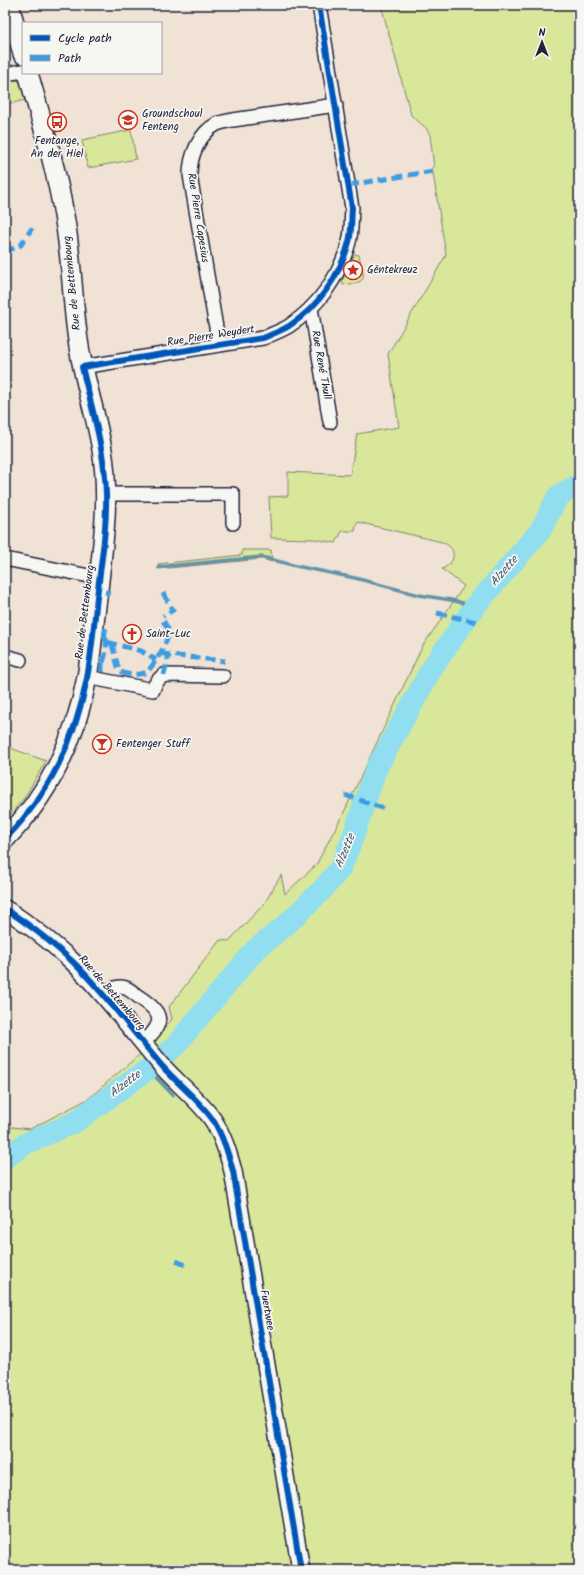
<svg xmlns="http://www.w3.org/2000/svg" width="584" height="1575" font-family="Kalam,sans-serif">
	<rect width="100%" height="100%" fill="#f0e2d5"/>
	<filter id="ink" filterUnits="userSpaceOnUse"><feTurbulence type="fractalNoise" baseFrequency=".025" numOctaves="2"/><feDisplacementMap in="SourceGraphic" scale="8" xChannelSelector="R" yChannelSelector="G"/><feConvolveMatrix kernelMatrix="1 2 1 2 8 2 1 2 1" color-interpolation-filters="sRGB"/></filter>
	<g filter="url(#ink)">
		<!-- green -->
		<g fill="#d8e79a" stroke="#7d846a">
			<path d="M381 5H579V1570H5V1132L12 1127 30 1129 88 1099 139 1055 155 1049 154 1041 172 1019 169 1007 220 940 229 941 264 904 281 875 285 894 316 865 345 810 422 647 464 586 442 569C457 562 457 548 442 542L357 522 355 531H342L336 543 314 539 271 538 269 497 288 496V472L350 475 357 434 399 427 388 354 446 255 432 167H434L430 135 426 128 411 115Z"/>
			<path d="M17 80 21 83 25 100 5 105V82Z"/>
			<path d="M131 130 136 159 88 168 82 140Z"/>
			<path d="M355 254 359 255C364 279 370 282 343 285L342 281Z"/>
			<path d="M242 550H271L272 562 262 559 158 569V564L242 555Z"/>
			<path d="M5 746 46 761 24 798 5 821Z"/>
		</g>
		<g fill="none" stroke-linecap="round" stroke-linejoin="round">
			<!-- stream -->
			<g stroke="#6593a8" stroke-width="3.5">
				<path d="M159 567 262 557 296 566 355 578 419 595 451 600 475 606"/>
				<path d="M148 1069 173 1095"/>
			</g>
			<!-- river -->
			<path stroke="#91def0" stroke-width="22" d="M5 1158 25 1144 75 1122 148 1069 175 1046 256 949 286 925 322 890 340 869 353 837 376 769 432 668 475 606 540 531 558 496 579 484"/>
			<defs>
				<g id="minor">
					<path d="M5 74 23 71"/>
					<path d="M311 308 330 422"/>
					<path d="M219 345 190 175C190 156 199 133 217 124 222 122 228 121 233 120L336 105"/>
					<path d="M82 367 263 338C272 334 281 331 289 326 318 307 340 276 349 242 352 231 351 219 352 208L319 5"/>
					<path d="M106 494H233V523"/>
					<path d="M5 559 99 578"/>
					<path d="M5 656 20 660"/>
					<path d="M87 677 153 690C155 683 158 679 164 675L223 676"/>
					<path d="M103 994C108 992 114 987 120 987 127 986 133 993 139 997 164 1014 165 1022 143 1043"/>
				</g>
				<path id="tertiary" d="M5 909C29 924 51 942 72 961 105 993 133 1032 163 1067 179 1085 199 1100 213 1120 223 1136 228 1153 233 1171L301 1570"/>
				<g id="secondary">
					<path d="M9 5 23 54"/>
					<path d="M5 839C49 795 76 738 87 677 92 649 94 619 98 590 103 543 110 497 102 450 96 413 83 378 78 340 72 301 72 260 65 221 57 171 42 122 28 73"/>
				</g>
			</defs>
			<!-- minor casing -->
			<use href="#minor" stroke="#22223b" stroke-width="16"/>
			<!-- tertiary casing -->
			<use href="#tertiary" stroke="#22223b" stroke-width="20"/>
			<!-- secondary casing -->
			<use href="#secondary" stroke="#22223b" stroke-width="22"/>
			<!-- minor -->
			<use href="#minor" stroke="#f6f6f2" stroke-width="13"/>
			<!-- tertiary -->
			<use href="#tertiary" stroke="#f6f6f2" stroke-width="17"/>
			<!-- secondary -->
			<use href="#secondary" stroke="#f6f6f2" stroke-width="19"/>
			<!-- quiet -->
			<g stroke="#3c9ce2" stroke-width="5" stroke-dasharray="10 5" stroke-linecap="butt">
				<path d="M349 185 433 171"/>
				<path d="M5 252 21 245 32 228"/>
				<path d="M105 592 110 593"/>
				<path d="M163 593 173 610 163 616"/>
				<path d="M437 613 481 623"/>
				<path d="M104 638 106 625"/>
				<path d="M107 642 141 651 156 660"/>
				<path d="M112 644 119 671C127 676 139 675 147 672 154 665 171 639 168 629 166 625 163 621 161 617"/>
				<path d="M160 653 169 655 225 661"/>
				<path d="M103 662C107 652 107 643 105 633"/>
				<path d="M102 672V658"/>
				<path d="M164 675 169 655"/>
				<path d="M345 795 385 809"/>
				<path d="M176 1261 186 1265"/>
			</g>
			<defs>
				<g id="cycleway">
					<path d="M5 839C49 795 76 738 87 678 92 651 94 623 97 597 101 563 107 529 106 494 105 451 92 409 82 367L263 338C272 334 281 331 289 326 318 307 340 276 349 242 352 231 351 219 352 208L319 5"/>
					<path d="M5 909C29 924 51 942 72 961 105 993 133 1032 163 1067 179 1085 199 1100 213 1120 223 1136 228 1153 233 1171L301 1570"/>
				</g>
			</defs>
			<!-- cycleway casing -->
			<use href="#cycleway" stroke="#f6f6f2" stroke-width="8"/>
			<!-- cycleway -->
			<use href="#cycleway" stroke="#0057b8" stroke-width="6"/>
		</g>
	</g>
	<!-- icons -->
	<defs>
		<symbol id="school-ring" viewBox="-11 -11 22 22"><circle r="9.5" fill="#f6f6f2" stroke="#c8321e" stroke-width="1.5"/><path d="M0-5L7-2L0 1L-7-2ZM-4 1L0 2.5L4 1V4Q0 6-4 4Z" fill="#c8321e"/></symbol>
		<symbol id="bus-ring" viewBox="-11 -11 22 22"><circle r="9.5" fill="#f6f6f2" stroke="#c8321e" stroke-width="1.5"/><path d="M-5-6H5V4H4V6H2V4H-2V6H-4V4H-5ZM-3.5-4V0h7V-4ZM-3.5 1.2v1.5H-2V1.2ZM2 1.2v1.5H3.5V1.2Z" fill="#c8321e"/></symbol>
		<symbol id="sight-ring" viewBox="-11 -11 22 22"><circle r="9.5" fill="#f6f6f2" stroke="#c8321e" stroke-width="1.5"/><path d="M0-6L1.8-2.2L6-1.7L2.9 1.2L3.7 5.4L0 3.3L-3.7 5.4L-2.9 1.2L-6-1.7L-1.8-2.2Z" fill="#c8321e"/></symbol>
		<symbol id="church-ring" viewBox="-11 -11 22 22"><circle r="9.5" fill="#f6f6f2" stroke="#c8321e" stroke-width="1.5"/><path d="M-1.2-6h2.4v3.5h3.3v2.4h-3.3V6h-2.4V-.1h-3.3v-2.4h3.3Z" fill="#c8321e"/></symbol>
		<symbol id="bar-ring" viewBox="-11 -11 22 22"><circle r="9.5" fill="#f6f6f2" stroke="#c8321e" stroke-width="1.5"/><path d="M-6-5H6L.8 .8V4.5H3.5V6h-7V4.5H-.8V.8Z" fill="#c8321e"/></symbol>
	</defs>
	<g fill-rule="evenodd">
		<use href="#school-ring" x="117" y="109" width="22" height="22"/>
		<use href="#bus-ring" x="46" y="111" width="22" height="22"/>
		<use href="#sight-ring" x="342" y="259" width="22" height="22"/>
		<use href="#church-ring" x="121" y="623" width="22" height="22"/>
		<use href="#bar-ring" x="91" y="733" width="22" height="22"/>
	</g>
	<g text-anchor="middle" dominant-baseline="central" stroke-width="3.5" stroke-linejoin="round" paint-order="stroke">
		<!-- poi labels -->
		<g font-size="11" fill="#22223b" stroke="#f6f6f2" text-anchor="start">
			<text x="142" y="114">Groundschoul<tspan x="142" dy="13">Fenteng</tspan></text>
			<text x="57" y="141" text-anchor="middle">Fentange,<tspan x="57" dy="13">An der Hiel</tspan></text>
			<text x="367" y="270">Gëntekreuz</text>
			<text x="146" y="634">Saint-Luc</text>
			<text x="116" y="744">Fentenger Stuff</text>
		</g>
		<!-- street labels -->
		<g font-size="11" fill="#22223b" stroke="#f6f6f2">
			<text transform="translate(198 218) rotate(81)">Rue Pierre Capesius</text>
			<text transform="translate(72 283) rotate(-96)">Rue de Bettembourg</text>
			<text transform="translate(211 336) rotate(-9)">Rue Pierre Weydert</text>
			<text transform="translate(321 365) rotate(80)">Rue René Thull</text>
			<text transform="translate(85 612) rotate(-83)">Rue de Bettembourg</text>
			<text transform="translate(112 993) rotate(49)">Rue de Bettembourg</text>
			<text transform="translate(267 1310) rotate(80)">Fuertwee</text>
		</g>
		<!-- water labels -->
		<g font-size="12" font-style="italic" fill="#435a71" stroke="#f6f6f2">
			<text transform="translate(504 571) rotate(-49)">Alzette</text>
			<text transform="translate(345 851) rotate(-68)">Alzette</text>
			<text transform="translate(125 1084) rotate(-37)">Alzette</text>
		</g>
	</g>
	<!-- margin -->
	<rect width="584" height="1575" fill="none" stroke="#f6f6f2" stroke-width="20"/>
	<rect x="10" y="10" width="564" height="1555" fill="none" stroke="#22223b" stroke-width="1.5" filter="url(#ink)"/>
	<!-- legend -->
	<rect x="22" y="22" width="140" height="52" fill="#f6f6f2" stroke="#a1a1a9"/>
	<rect x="30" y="35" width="20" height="6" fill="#0057b8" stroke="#a1a1a9"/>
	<text x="58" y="42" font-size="12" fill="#22223b">Cycle path</text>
	<rect x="30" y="55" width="20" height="6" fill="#3c9ce2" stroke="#a1a1a9"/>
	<text x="58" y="62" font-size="12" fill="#22223b">Path</text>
	<!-- north arrow -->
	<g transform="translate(542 42)" stroke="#f6f6f2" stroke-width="3" paint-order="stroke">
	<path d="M0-3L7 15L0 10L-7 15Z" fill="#22223b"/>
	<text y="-6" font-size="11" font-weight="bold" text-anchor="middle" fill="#22223b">N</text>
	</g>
</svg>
